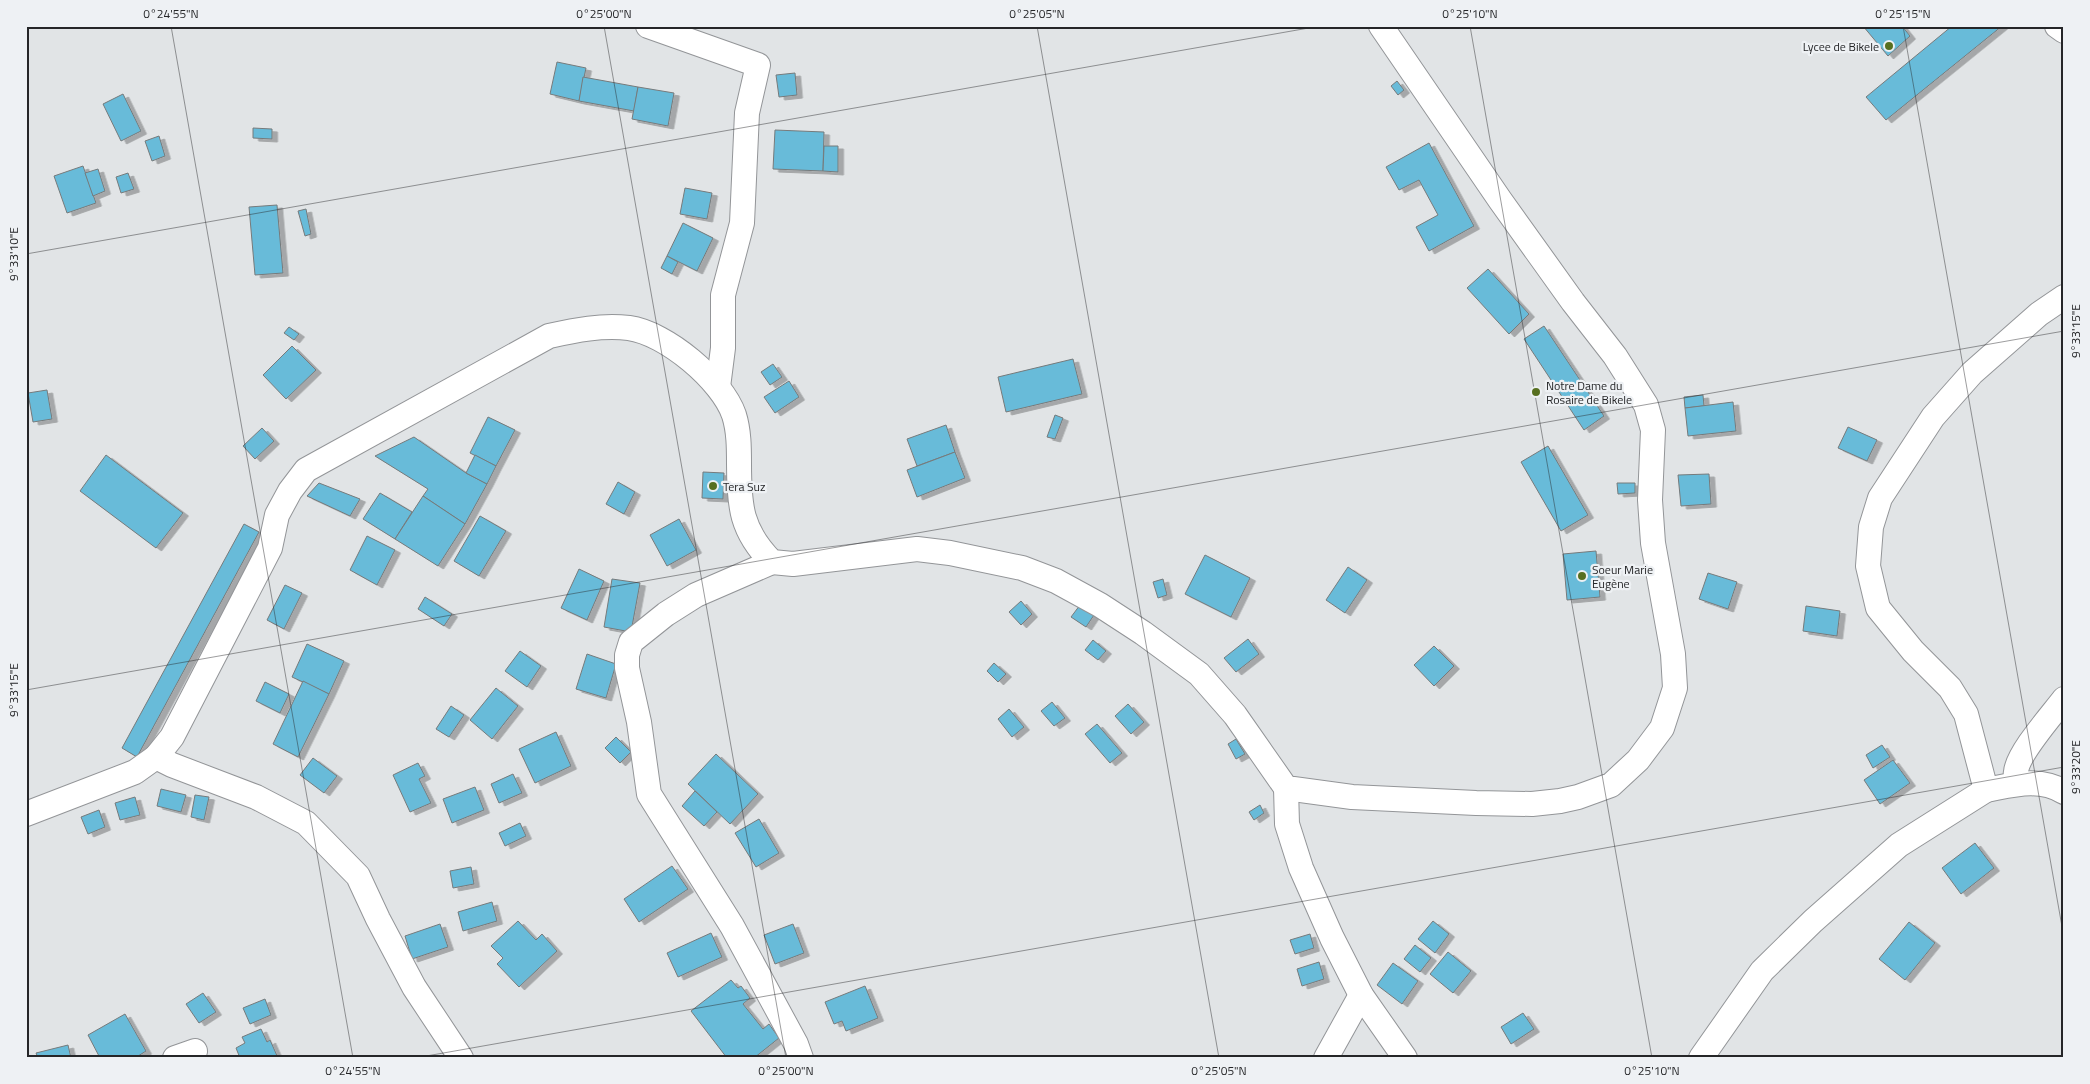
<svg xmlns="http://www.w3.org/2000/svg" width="2090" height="1084" font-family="'Titillium Web',sans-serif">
	<defs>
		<filter id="shadow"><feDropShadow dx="5.5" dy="3" stdDeviation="0" flood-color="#0004"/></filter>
	</defs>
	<rect width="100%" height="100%" fill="#e1e4e6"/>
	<!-- building -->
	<g fill="#67bbd9" stroke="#767a7b" filter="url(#shadow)">
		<path d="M1863 26H1902L1910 36 1888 56Z"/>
		<path d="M1952 26H2002L1886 120 1866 97Z"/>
		<path d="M557 62 586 68 579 101 550 94Z"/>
		<path d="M795 73 797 95 779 97 776 75Z"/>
		<path d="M583 77 638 87 634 111 579 101Z"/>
		<path d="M1397 81 1404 90 1398 95 1391 86Z"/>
		<path d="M638 87 674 93 668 126 632 119Z"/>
		<path d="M123 94 141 131 121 141 103 104Z"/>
		<path d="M253 128 272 129V139L253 138Z"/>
		<path d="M775 130 824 132 823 171 773 169Z"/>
		<path d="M159 136 165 156 152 161 145 141Z"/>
		<path d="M1429 143 1474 226 1429 251 1416 227 1438 215 1419 180 1399 190 1386 167Z"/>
		<path d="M824 146H838V172L823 171Z"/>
		<path d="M83 166 96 203 67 213 54 176Z"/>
		<path d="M98 169 105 191 93 196 85 173Z"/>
		<path d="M128 173 134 189 121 193 116 177Z"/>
		<path d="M685 188 712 193 707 219 680 214Z"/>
		<path d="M277 205 283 273 255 275 249 207Z"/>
		<path d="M306 209 311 234 305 236 298 211Z"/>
		<path d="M683 223 713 238 697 271 667 256Z"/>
		<path d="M667 256 678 262 672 274 661 268Z"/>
		<path d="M1488 269 1529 314 1509 334 1467 288Z"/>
		<path d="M1544 326 1604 416 1584 430 1524 339Z"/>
		<path d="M289 327 299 334 294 340 284 333Z"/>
		<path d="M292 346 316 370 286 399 263 375Z"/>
		<path d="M1073 359 1082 394 1006 412 998 377Z"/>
		<path d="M773 364 782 377 770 385 761 372Z"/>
		<path d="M789 381 799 397 775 413 764 397Z"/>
		<path d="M47 390 52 419 33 422 28 393Z"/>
		<path d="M1703 395 1704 406 1685 408 1684 397Z"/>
		<path d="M1733 402 1736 431 1688 436 1685 408Z"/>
		<path d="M1055 415 1063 418 1055 439 1047 437Z"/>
		<path d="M488 417 515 430 496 466 470 453Z"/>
		<path d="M946 425 955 452 917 466 907 439Z"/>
		<path d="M1848 427 1877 440 1867 461 1838 448Z"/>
		<path d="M262 428 274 441 255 459 243 446Z"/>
		<path d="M414 437 466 473 487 484 465 524 423 496 428 489 375 456Z"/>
		<path d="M1548 446 1588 515 1561 531 1521 462Z"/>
		<path d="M955 452 965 478 917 497 907 470Z"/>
		<path d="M106 455 183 513 156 548 80 491Z"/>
		<path d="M475 455 496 466 487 484 466 473Z"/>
		<path d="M703 472 724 473 723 499 702 498Z"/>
		<path d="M1709 474 1711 504 1681 506 1678 475Z"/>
		<path d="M618 482 635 492 624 514 606 504Z"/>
		<path d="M319 483 360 499 350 516 307 496Z"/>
		<path d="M1617 483H1635V493L1618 494Z"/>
		<path d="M380 493 412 512 395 539 363 519Z"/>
		<path d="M423 496 465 524 438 566 395 539Z"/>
		<path d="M480 516 506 531 479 576 454 561Z"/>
		<path d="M679 519 696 550 667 566 650 535Z"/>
		<path d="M244 524 259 532 137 757 122 748Z"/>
		<path d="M367 536 395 550 377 585 350 570Z"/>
		<path d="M1596 551 1600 597 1567 600 1563 554Z"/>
		<path d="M1205 555 1250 578 1231 617 1185 594Z"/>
		<path d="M1348 567 1367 580 1345 613 1326 600Z"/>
		<path d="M579 569 604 581 587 620 561 608Z"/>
		<path d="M1708 573 1737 582 1728 609 1699 599Z"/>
		<path d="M612 579 640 583 631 632 604 627Z"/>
		<path d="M1163 579 1167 595 1158 598 1153 582Z"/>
		<path d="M285 585 302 593 284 629 267 620Z"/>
		<path d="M425 597 452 614 444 626 418 609Z"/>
		<path d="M1021 601 1032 614 1021 625 1009 612Z"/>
		<path d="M1080 605 1094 615 1086 627 1071 617Z"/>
		<path d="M1806 606 1840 611 1837 636 1803 631Z"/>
		<path d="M1248 639 1259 654 1236 672 1224 658Z"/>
		<path d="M1093 640 1106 651 1098 660 1085 650Z"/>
		<path d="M307 644 344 661 329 694 292 677Z"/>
		<path d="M1434 646 1454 666 1434 686 1414 665Z"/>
		<path d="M520 651 541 666 527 687 505 671Z"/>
		<path d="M587 654 616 664 606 698 576 689Z"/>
		<path d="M994 663 1006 674 998 682 987 671Z"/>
		<path d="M303 681 329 694 298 757 273 744Z"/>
		<path d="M265 682 289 694 280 713 256 701Z"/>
		<path d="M496 688 518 706 492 739 470 720Z"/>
		<path d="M1052 702 1065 718 1054 726 1041 711Z"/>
		<path d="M1128 704 1144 722 1131 734 1115 716Z"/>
		<path d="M451 706 464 715 449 737 436 729Z"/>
		<path d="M1009 709 1024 727 1012 737 998 719Z"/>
		<path d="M1097 724 1122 753 1110 763 1085 734Z"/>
		<path d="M556 732 571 766 535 783 519 749Z"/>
		<path d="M616 737 631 752 620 763 605 748Z"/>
		<path d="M1236 739 1245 754 1236 759 1228 744Z"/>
		<path d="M1882 745 1890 757 1873 768 1866 755Z"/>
		<path d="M716 754 758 794 730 824 688 784Z"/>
		<path d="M313 758 337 776 324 793 300 775Z"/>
		<path d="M1893 760 1910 783 1880 804 1864 780Z"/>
		<path d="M418 763 425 776 419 779 431 803 410 812 393 775Z"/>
		<path d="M513 774 522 793 499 803 491 784Z"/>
		<path d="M475 787 484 810 452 823 443 799Z"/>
		<path d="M161 789 186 795 181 812 157 806Z"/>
		<path d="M695 791 717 812 704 826 682 806Z"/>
		<path d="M195 795 209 797 204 820 191 817Z"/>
		<path d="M135 797 140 815 120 820 115 803Z"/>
		<path d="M1260 805 1264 813 1254 820 1249 812Z"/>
		<path d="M99 810 105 827 88 834 81 817Z"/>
		<path d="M759 819 779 853 756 867 735 833Z"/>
		<path d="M520 823 526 836 505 846 499 833Z"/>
		<path d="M1975 843 1994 868 1961 894 1942 868Z"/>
		<path d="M672 866 688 889 639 922 624 899Z"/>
		<path d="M471 867 474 884 453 888 450 871Z"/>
		<path d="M492 902 497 921 463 931 458 912Z"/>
		<path d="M518 921 536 940 542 934 557 951 519 987 497 964 503 958 491 946Z"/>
		<path d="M1433 921 1449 934 1435 953 1418 939Z"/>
		<path d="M1909 922 1935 943 1905 980 1879 959Z"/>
		<path d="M440 924 448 947 412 959 405 936Z"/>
		<path d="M793 924 804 953 775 964 764 935Z"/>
		<path d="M711 933 722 957 678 977 667 953Z"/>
		<path d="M1310 934 1314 948 1295 954 1290 940Z"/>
		<path d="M1415 945 1431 958 1420 972 1404 959Z"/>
		<path d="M1448 952 1471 971 1453 993 1430 974Z"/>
		<path d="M1319 962 1324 979 1302 986 1297 969Z"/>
		<path d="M1393 963 1418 981 1402 1004 1377 985Z"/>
		<path d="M731 980 738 988 741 986 750 998 743 1004 763 1029 769 1024 779 1038 754 1058H727L691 1011Z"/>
		<path d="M865 986 878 1018 846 1031 842 1021 834 1024 825 1002Z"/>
		<path d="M203 993 216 1012 199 1023 186 1004Z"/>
		<path d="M265 999 271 1015 250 1024 243 1008Z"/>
		<path d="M1523 1013 1534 1029 1511 1044 1501 1027Z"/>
		<path d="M125 1014 146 1051 135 1058H100L88 1035Z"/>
		<path d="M261 1029 267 1042 270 1040 278 1058H240L236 1048 245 1043 242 1037Z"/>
		<path d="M68 1045 71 1058H38L36 1053Z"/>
	</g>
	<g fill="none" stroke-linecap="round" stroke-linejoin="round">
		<defs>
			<g id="minor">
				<path d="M648 26 758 65 747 113 742 223 723 295V348L718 387"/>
				<path d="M2057 26 2064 31"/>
				<path d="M2064 297 2039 314 1972 373 1933 417 1880 498 1871 527 1868 566 1878 608 1913 651 1950 688 1966 714 1986 790C2013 785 2039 777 2064 792"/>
				<path d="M772 562 696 595 666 614 631 642 627 655V668L639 722 649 794 732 926 796 1044 801 1058"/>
				<path d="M156 757 172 765 256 797 306 823 358 876 378 919 414 987 461 1058"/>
				<path d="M2017 784C2016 780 2015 776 2016 772 2017 754 2052 715 2064 699"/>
				<path d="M1286 788 1287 824 1301 868 1332 938 1361 995 1405 1058"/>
				<path d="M26 814 135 772 156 757 172 737 270 548 277 515 290 491 306 470 549 336C576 330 601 325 629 328 666 333 722 380 734 415 739 431 739 448 739 464 739 506 741 531 772 562L793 564 917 549 950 553 1022 568 1056 581 1100 605 1143 633 1199 674 1235 715 1286 788 1352 797 1476 803 1532 804 1560 801 1578 797 1611 785 1638 760 1662 728 1675 688 1673 654 1653 543 1650 500 1653 430 1646 405 1615 356 1573 302 1500 200 1381 26"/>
				<path d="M175 1058 195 1051"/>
				<path d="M1326 1058 1361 995"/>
				<path d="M1701 1058 1762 971 1813 921 1899 845 1986 790"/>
			</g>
		</defs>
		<!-- minor casing -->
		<use href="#minor" stroke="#939598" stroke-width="26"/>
		<!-- minor -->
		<use href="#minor" stroke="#fff" stroke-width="24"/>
	</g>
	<!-- ticks -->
	<path fill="none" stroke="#252628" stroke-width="1" stroke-opacity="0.45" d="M171 26 353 1058M604 26 786 1058M1037 26 1219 1058M1470 26 1652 1058M1903 26 2064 938M26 254 1320 26M26 690 2064 331M415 1058 2064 767"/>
	<!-- markers -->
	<g fill="#576f20" stroke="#eef1f4" stroke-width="2">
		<circle cx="1889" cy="46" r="5"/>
		<circle cx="1536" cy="392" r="5"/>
		<circle cx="713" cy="486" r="5"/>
		<circle cx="1582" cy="576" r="5"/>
	</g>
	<g text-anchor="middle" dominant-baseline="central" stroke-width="4.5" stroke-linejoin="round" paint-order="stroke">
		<!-- poi labels -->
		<g font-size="12" fill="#252628" stroke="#eef1f4" text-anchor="start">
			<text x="1879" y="46" text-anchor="end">Lycee de Bikele</text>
			<text x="1546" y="385">Notre Dame du<tspan x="1546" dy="14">Rosaire de Bikele</tspan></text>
			<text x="723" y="486">Tera Suz</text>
			<text x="1592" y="569">Soeur Marie<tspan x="1592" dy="14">Eugène</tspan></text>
		</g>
	</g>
	<!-- border -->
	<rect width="2090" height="1084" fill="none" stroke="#eef1f4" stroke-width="55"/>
	<rect x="28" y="28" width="2034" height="1028" fill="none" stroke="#252628" stroke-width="2"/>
	<g font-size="12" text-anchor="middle" fill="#252628">
		<text x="171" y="18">0°24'55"N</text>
		<text x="604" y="18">0°25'00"N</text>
		<text x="1037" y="18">0°25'05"N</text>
		<text x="1470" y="18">0°25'10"N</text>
		<text x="1903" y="18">0°25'15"N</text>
		<text transform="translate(14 254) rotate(-90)" y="4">9°33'10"E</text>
		<text transform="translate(2076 331) rotate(-90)" y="4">9°33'15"E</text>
		<text transform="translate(14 690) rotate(-90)" y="4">9°33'15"E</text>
		<text transform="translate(2076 767) rotate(-90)" y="4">9°33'20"E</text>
		<text x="353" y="1075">0°24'55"N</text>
		<text x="786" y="1075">0°25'00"N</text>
		<text x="1219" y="1075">0°25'05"N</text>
		<text x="1652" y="1075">0°25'10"N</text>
	</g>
</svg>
